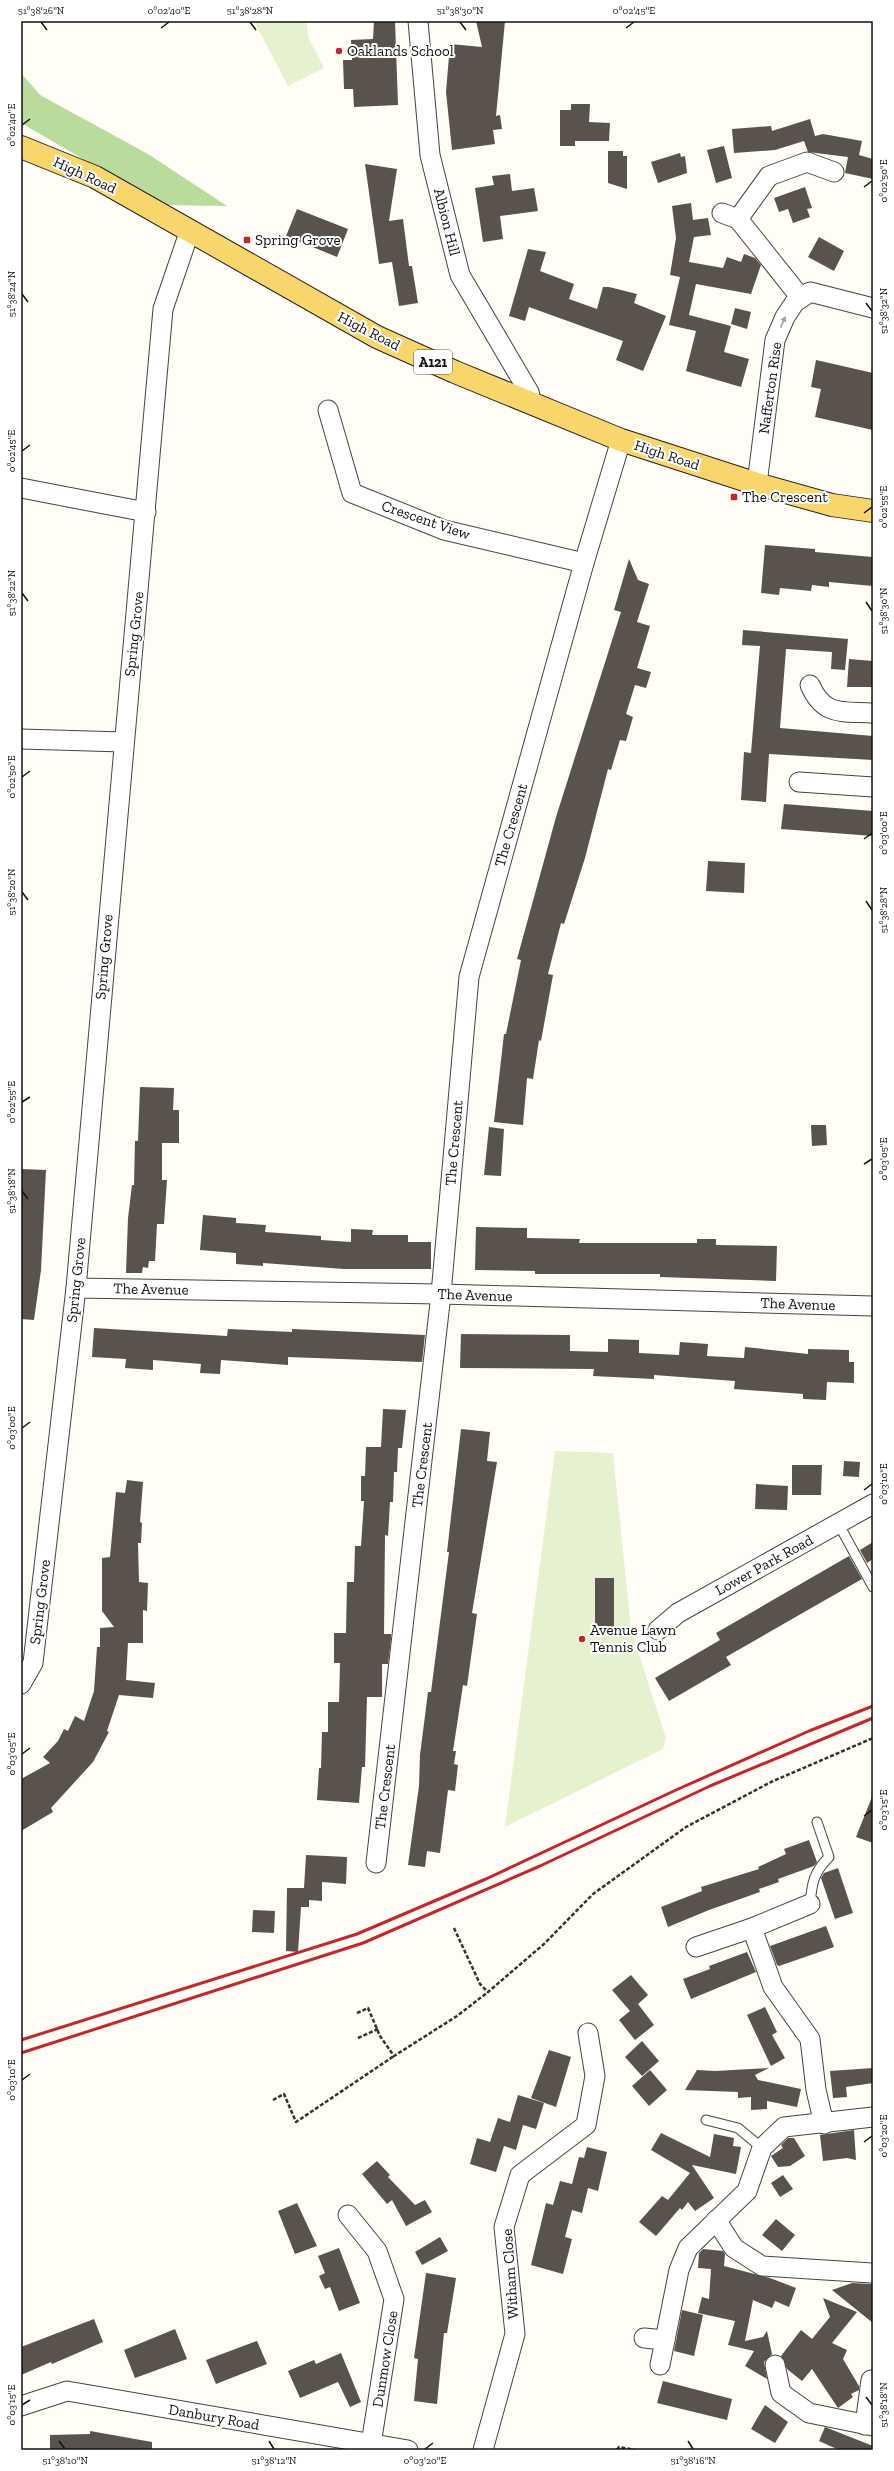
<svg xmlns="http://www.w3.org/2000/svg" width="894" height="2471" font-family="'Zilla Slab',serif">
	<rect width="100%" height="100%" fill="#fffdf5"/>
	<!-- forest -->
	<path fill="#b9dc9c" d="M21 73 40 95 148 154 227 206 162 205 21 123Z"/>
	<!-- pitch -->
	<g fill="#e6f2cf">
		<path d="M254 21H306L309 39 324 68 288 86Z"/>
		<path d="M555 1451 613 1453 631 1630 666 1738 663 1749 505 1827Z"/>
	</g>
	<!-- building -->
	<g fill="#5a524d">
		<path d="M374 21H395L398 105 354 107 353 89H344L343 60H352L351 40 373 39Z"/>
		<path d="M476 21H505L496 116 500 115 502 129 493 130 495 144 452 150 446 92 450 44 482 47Z"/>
		<path d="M571 104H590L589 122 610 123 609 141H575V146H560V110H571Z"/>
		<path d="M810 119 815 136 823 134 862 141 859 155 873 159V179L845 173 848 157 808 152 804 141 775 150 734 153 732 129 771 126 772 131Z"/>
		<path d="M724 146 732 178 716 183 707 150Z"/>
		<path d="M608 151H623V156H627V189L608 183Z"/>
		<path d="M680 153 681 157 685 156 687 173 658 183 651 162Z"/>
		<path d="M365 164 397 169 389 221 403 219 409 266H412L418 303 399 306 392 262 379 264Z"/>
		<path d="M510 174 512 191 534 188 538 211 500 216 503 239 483 242 475 188 494 185 492 176Z"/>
		<path d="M805 187 812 208 807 209 810 217 793 223 788 209 779 212 774 198Z"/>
		<path d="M691 203 693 220 708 218 711 235 694 237 689 262 723 268 727 257 741 262 744 254 755 258 761 265 751 294 696 284 689 315 731 326 724 352 749 359 741 387 686 371 696 331 669 325 680 277 670 275 676 238 672 206Z"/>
		<path d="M297 209 348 229 337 257 286 236Z"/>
		<path d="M819 237 844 251 834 271 808 257Z"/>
		<path d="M528 249 546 252 540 271 574 284 569 299 597 309 603 287H609L637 294 634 303 666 316 643 371 616 360 623 341 529 307 525 321 509 316Z"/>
		<path d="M735 308 751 312 747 329 731 324Z"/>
		<path d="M816 360 873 373V430L815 417 821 389 811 387Z"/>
		<path d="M765 545 815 549V552L873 557V586L829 582V587L812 585 811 591 780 588 779 595 761 593Z"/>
		<path d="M629 559 638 580 649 584 637 622 650 626 637 668 651 672 646 688 635 685 626 714 633 717 626 741 620 740 611 770 608 769 585 858 564 924 561 923 548 974 553 975 541 1041 539 1040 533 1079 527 1078 523 1125 494 1122 504 1034H506L521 960 517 959 556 817 621 612 614 610Z"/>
		<path d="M743 630 848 639 845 670 831 669 832 652 786 649 780 728 873 736V760L769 754 766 802 741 800 744 752 751 753 760 646 742 645Z"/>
		<path d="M849 659 873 661V687H847Z"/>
		<path d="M784 804 873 811V836L781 829Z"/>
		<path d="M708 861 745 863 744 893 706 891Z"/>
		<path d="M140 1087 174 1088 173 1110H179V1143H162V1180H167L164 1224H157L155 1261H149L148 1268 143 1267 142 1273H126L128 1218 132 1185H134L135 1141H138Z"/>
		<path d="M811 1125H826L827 1145 812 1146Z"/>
		<path d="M489 1127 504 1129 501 1176 484 1175Z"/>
		<path d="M21 1169 46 1170 41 1270 34 1320 21 1319Z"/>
		<path d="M203 1215 236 1218V1223L266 1225 265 1232 321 1236V1240L351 1242V1229L373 1230 372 1235H408V1242H431V1269H344L263 1263V1266L236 1264V1253L200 1250Z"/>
		<path d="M476 1227 527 1228V1238L580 1239 579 1243H697V1239H716V1245L777 1246 776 1281 660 1277V1274H535V1271L475 1270Z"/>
		<path d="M94 1328 227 1336 228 1329 292 1332V1329L425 1335 422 1362 288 1357V1365L221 1360 220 1374 200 1373 201 1364 153 1360V1370L125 1368 126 1359 92 1357Z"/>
		<path d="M461 1334 570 1335V1351L608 1352V1339L639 1340V1353L679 1355 680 1342 708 1344 707 1356 744 1358 745 1347 808 1354V1349L849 1350V1362H854V1383L827 1382 826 1400 803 1399V1394L734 1389 735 1381 654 1375V1379L593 1376 594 1369 460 1368Z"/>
		<path d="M383 1409 406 1410 402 1448H398L397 1472H394L393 1502H390L388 1536 385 1535 384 1634H391V1639L388 1664H382V1697H367L365 1767H362L359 1803 317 1800 319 1768H321L322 1732H328V1702H339L340 1663H334V1633H346L347 1582H354L355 1546H361L364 1501H361V1476H365L366 1447H381Z"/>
		<path d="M461 1429 490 1432 487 1461 497 1462 472 1613 477 1614 467 1686 463 1685 453 1751H456L454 1764 458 1765 455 1791 448 1790 440 1853 427 1851 425 1867 408 1865 419 1786 420 1755 428 1692H431L449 1552H447Z"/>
		<path d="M844 1461 860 1462 859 1477 843 1476Z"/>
		<path d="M792 1465H822L821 1495H792Z"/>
		<path d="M127 1480 143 1482 140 1522 142 1523 141 1543H138L139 1582 148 1583 147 1611 143 1610V1643H128L126 1680 155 1683 153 1698 119 1695 107 1731 109 1732 93 1762 51 1808 53 1812 21 1831V1779L50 1763 43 1757 58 1741 64 1729 68 1731 75 1716 84 1721 94 1691 97 1647H100V1628L114 1627 102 1611V1558L110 1557 116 1492 125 1493Z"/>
		<path d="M756 1484 788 1486 787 1510 755 1509Z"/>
		<path d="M873 1542V1559L867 1563 860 1550Z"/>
		<path d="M849 1556 862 1579 726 1657 731 1665 669 1701 655 1678 720 1640 716 1633Z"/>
		<rect x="595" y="1578" width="19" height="53"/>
		<path d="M872 1797H873V1843L856 1837Z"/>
		<path d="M809 1840 817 1862 814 1866 778 1879 779 1882 759 1889 760 1892 709 1910 668 1927 661 1907 702 1891 701 1887 759 1869 758 1867 786 1854 784 1849Z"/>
		<path d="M306 1855 347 1857 346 1884 322 1882V1901L309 1900V1907H301L298 1952 286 1951 287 1888H304Z"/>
		<path d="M838 1868 853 1913 835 1919 821 1878 824 1873Z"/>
		<path d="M253 1910 275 1911 274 1933 252 1932Z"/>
		<path d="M826 1926 834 1947 779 1966 777 1965 770 1946Z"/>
		<path d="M747 1952 756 1972 691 1999 683 1979 710 1969 709 1966Z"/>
		<path d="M631 1975 648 1995 638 2004 654 2025 635 2040 619 2020 630 2011 612 1990Z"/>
		<path d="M765 2007 777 2032 772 2035 785 2058 771 2066 747 2015Z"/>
		<path d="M642 2041 659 2061 642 2076 625 2057Z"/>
		<path d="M549 2050 571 2057 556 2107 531 2098Z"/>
		<path d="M769 2068 755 2075 758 2080 801 2089 797 2107 767 2101V2109L751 2110V2097L738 2098V2092L685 2090 697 2070 715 2071Z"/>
		<path d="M873 2068V2083L846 2087 847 2097 833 2098 830 2071Z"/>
		<path d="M650 2070 667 2090 649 2106 632 2086Z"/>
		<path d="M518 2095 544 2103 536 2129 523 2125 516 2150 504 2146 496 2172 470 2164 477 2138 490 2142 498 2118 510 2122Z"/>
		<path d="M854 2130 856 2160 847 2158 823 2161 820 2135Z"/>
		<path d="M661 2133 710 2157 714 2134 734 2138 733 2146 741 2147 736 2174 692 2165 714 2198 695 2211 688 2202 682 2210 680 2208 656 2236 639 2222 662 2196 668 2200 690 2173 651 2150Z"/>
		<path d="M788 2138H794L805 2156 790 2166 778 2167 771 2156 783 2148 781 2145Z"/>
		<path d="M587 2147 607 2152 598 2191 588 2188 582 2213 572 2210 565 2237 572 2239 563 2274 531 2265 546 2203 553 2205 560 2181 572 2184 579 2157 584 2158Z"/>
		<path d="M377 2161 390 2175 388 2177 415 2205 425 2200 432 2212 406 2226 392 2200 387 2204 362 2174Z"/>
		<path d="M783 2175 793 2189 780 2197 771 2183Z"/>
		<path d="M297 2203 317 2246 295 2254 278 2211Z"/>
		<path d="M776 2219 795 2235 782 2251 762 2235Z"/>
		<path d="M440 2237 448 2251 422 2265 415 2252Z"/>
		<path d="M339 2248 360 2303 339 2311 330 2287 325 2289 319 2276 325 2273 318 2256Z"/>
		<path d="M703 2249 723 2251 725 2254 724 2266 770 2278 796 2288 789 2307 775 2301 772 2308 753 2300 745 2341 763 2337 767 2331 772 2354 764 2362 767 2379 745 2366 754 2351 728 2345 735 2321 698 2313 702 2297 709 2299 711 2269 698 2268 699 2253Z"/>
		<path d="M426 2273 456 2278 447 2333H444L437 2404 414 2401 418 2359 414 2358Z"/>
		<path d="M852 2283 873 2284V2323L832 2290Z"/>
		<path d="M823 2298 857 2312 832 2343 847 2350 843 2359 859 2386V2390L851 2394 853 2397 838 2408 812 2369 802 2381 787 2369 781 2356 801 2330 812 2339 830 2317Z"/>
		<path d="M682 2310 703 2315 694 2356 674 2351Z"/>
		<path d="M94 2319 103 2342 52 2364 51 2362 21 2375V2347Z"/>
		<path d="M175 2329 187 2359 135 2378 124 2350Z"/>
		<path d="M257 2341 267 2364 216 2384 206 2360Z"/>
		<path d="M341 2353 361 2402 350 2407 338 2382 300 2398 288 2371 314 2360 316 2364Z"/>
		<path d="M663 2381 732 2399 727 2420 657 2403Z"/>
		<path d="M765 2405 788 2422 775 2443 751 2429Z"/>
		<path d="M825 2427 873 2446V2450H839L819 2441Z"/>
		<path d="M90 2431 152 2442V2450H50V2435L90 2434Z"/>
	</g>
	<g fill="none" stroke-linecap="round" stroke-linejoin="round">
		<defs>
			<g id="service">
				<path d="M838 1523 873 1587"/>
				<path d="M810 1904C812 1882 814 1872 829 1857L817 1822"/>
				<path d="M706 2120 738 2128 762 2148"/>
			</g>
			<g id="minor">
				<path d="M418 21 430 155 460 275 529 392 532 404"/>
				<path d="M722 213 738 219 801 298"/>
				<path d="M738 219 769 176 807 162 834 172"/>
				<path d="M328 410 352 493 444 530 584 563"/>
				<path d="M757 484 775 340 785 317 795 302 810 292 873 308"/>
				<path d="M21 488 146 512"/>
				<path d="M810 685C824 717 842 711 873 713"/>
				<path d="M21 739 123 742"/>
				<path d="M799 782 873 787"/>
				<path d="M76 1288 441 1294 873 1306"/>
				<path d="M658 1630 678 1613 873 1504"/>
				<path d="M21 1684 33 1663 76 1288 163 309 190 230"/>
				<path d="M376 1863 441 1294 469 977 584 563 621 440"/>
				<path d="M752 1928 773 1987 810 2039 816 2090 824 2124"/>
				<path d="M696 1947 752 1928 810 1904"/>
				<path d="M348 2215 377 2251 394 2299 371 2444"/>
				<path d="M716 2220 734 2248 762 2266 872 2273"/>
				<path d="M644 2338 665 2340"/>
				<path d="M660 2365 679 2270 688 2248 747 2191 762 2148 784 2127 873 2117"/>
				<path d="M775 2365 781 2393 809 2413 873 2426"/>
				<path d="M21 2406 67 2391 408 2450"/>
				<path d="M865 2425 871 2380"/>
				<path d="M483 2450 515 2334 504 2227 520 2175 586 2125 595 2076 588 2033"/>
			</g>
			<path id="primary" d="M21 147 95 177 377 337 455 372 621 440 757 484 832 505 873 511"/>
		</defs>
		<!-- service casing -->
		<use href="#service" stroke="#444" stroke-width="11"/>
		<!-- minor casing -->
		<use href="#minor" stroke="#444" stroke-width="21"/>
		<!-- primary casing -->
		<use href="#primary" stroke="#222" stroke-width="24"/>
		<!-- path -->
		<g stroke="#333" stroke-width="2.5" stroke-dasharray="4 2" stroke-linecap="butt">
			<path d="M454 1928 480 1984 488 1992 544 1944 593 1894 686 1827 771 1782 873 1738"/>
			<path d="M357 2013 368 2008 380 2036 394 2056 457 2016 488 1992"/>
			<path d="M358 2038 378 2029"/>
			<path d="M273 2100 284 2094 296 2122 394 2056"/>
			<path d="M617 2450 619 2447 636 2450"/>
		</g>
		<!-- service -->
		<use href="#service" stroke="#fff" stroke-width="9"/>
		<!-- minor -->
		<use href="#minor" stroke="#fff" stroke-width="19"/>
		<!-- primary -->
		<use href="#primary" stroke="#f9d66b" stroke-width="22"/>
		<!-- rail -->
		<g stroke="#c4262e" stroke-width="3">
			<path d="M21 2040 357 1934 486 1879 676 1790 809 1731 873 1706"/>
			<path d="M21 2053 363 1943 540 1866 710 1786 873 1718"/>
		</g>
	</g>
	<!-- one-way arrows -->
	<defs><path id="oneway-solid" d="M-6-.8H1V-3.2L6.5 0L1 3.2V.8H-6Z"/></defs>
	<use fill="#a0a0a0" href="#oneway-solid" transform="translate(783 322) rotate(-67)"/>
	<!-- ticks -->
	<path fill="none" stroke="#111" stroke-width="1.5" d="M41 22 47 30M250 22 256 30M460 22 466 30M161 28 169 22M626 28 634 22M22 125 30 119M864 187 872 181M22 294 28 302M866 303 872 311M22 451 30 445M864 513 872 507M22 593 28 601M866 602 872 611M22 777 30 771M864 839 872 833M22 892 28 900M866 901 872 910M22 1102 30 1097M864 1164 872 1159M22 1191 28 1199M22 1428 30 1422M864 1490 872 1484M22 1754 30 1748M864 1816 872 1810M22 2080 30 2074M864 2142 872 2136M866 2397 872 2405M22 2405 30 2400M59 2441 65 2449M269 2441 274 2449M688 2441 693 2449M425 2449 433 2443"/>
	<!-- markers -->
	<g fill="#c4262e" stroke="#fff" stroke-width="1.5">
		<circle cx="339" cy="51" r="4"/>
		<rect x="243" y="236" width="8" height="8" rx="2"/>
		<rect x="730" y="493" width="8" height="8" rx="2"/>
		<circle cx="582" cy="1639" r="4"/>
	</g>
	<g text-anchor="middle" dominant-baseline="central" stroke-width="4" stroke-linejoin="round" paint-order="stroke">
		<!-- shield labels -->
		<rect fill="#fff" stroke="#585858" stroke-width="1" x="414" y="350" width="38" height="24" rx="3"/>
		<g font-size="14" font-weight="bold" fill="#111">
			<text x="433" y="362">A121</text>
		</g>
		<!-- poi labels -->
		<g font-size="15" fill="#111" stroke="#fff" text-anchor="start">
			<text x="347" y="51">Oaklands School</text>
			<text x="255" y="240">Spring Grove</text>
			<text x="742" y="497">The Crescent</text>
			<text x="590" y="1630">Avenue Lawn<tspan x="590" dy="17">Tennis Club</tspan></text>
		</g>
		<!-- street labels -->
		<g font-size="15" fill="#111" stroke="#fff">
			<text transform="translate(85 175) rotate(25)">High Road</text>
			<text transform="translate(447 222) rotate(76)">Albion Hill</text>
			<text transform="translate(369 331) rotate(27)">High Road</text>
			<text transform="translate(770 388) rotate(-82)">Nafferton Rise</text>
			<text transform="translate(667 455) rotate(18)">High Road</text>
			<text transform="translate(426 520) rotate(19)">Crescent View</text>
			<text transform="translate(134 634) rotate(-84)">Spring Grove</text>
			<text transform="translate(511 825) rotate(-74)">The Crescent</text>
			<text transform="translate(104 957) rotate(-85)">Spring Grove</text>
			<text transform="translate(454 1143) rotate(-85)">The Crescent</text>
			<text transform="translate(76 1280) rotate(-84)">Spring Grove</text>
			<text transform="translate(151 1289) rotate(1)">The Avenue</text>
			<text transform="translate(475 1295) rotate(2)">The Avenue</text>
			<text transform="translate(798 1304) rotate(2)">The Avenue</text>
			<text transform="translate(422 1465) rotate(-83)">The Crescent</text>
			<text transform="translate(764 1565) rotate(-29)">Lower Park Road</text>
			<text transform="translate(40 1602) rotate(-83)">Spring Grove</text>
			<text transform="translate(385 1787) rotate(-83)">The Crescent</text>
			<text transform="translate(510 2274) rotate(-94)">Witham Close</text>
			<text transform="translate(385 2359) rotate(-81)">Dunmow Close</text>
			<text transform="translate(214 2417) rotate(10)">Danbury Road</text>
		</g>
	</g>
	<!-- border -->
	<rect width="894" height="2471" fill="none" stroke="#ffffff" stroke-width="44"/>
	<rect x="22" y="22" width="850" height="2427" fill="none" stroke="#111" stroke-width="1.5"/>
	<g font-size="10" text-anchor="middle" fill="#111">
		<text x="41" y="14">51°38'26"N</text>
		<text x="169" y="14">0°02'40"E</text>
		<text x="250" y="14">51°38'28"N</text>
		<text x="460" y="14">51°38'30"N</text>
		<text x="634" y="14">0°02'45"E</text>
		<text transform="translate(11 125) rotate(-90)" y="4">0°02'40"E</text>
		<text transform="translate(883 181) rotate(-90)" y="4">0°02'50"E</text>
		<text transform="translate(11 294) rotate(-90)" y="4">51°38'24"N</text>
		<text transform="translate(883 311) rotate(-90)" y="4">51°38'32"N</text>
		<text transform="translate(11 451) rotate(-90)" y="4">0°02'45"E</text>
		<text transform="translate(883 507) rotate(-90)" y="4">0°02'55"E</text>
		<text transform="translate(11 593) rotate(-90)" y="4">51°38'22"N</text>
		<text transform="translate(883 611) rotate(-90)" y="4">51°38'30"N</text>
		<text transform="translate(11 777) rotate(-90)" y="4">0°02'50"E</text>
		<text transform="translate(883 833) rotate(-90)" y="4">0°03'00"E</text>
		<text transform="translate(11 892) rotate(-90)" y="4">51°38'20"N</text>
		<text transform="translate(883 910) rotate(-90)" y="4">51°38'28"N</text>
		<text transform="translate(11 1102) rotate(-90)" y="4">0°02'55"E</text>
		<text transform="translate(883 1159) rotate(-90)" y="4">0°03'05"E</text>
		<text transform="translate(11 1191) rotate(-90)" y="4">51°38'18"N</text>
		<text transform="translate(11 1428) rotate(-90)" y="4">0°03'00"E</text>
		<text transform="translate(883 1484) rotate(-90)" y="4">0°03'10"E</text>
		<text transform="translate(11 1754) rotate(-90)" y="4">0°03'05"E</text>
		<text transform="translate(883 1810) rotate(-90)" y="4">0°03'15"E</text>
		<text transform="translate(11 2080) rotate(-90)" y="4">0°03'10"E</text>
		<text transform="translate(883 2136) rotate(-90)" y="4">0°03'20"E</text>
		<text transform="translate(883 2405) rotate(-90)" y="4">51°38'18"N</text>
		<text transform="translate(11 2405) rotate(-90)" y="4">0°03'15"E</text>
		<text x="65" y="2464">51°38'10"N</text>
		<text x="274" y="2464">51°38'12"N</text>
		<text x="425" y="2464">0°03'20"E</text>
		<text x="693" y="2464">51°38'16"N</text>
	</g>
</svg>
